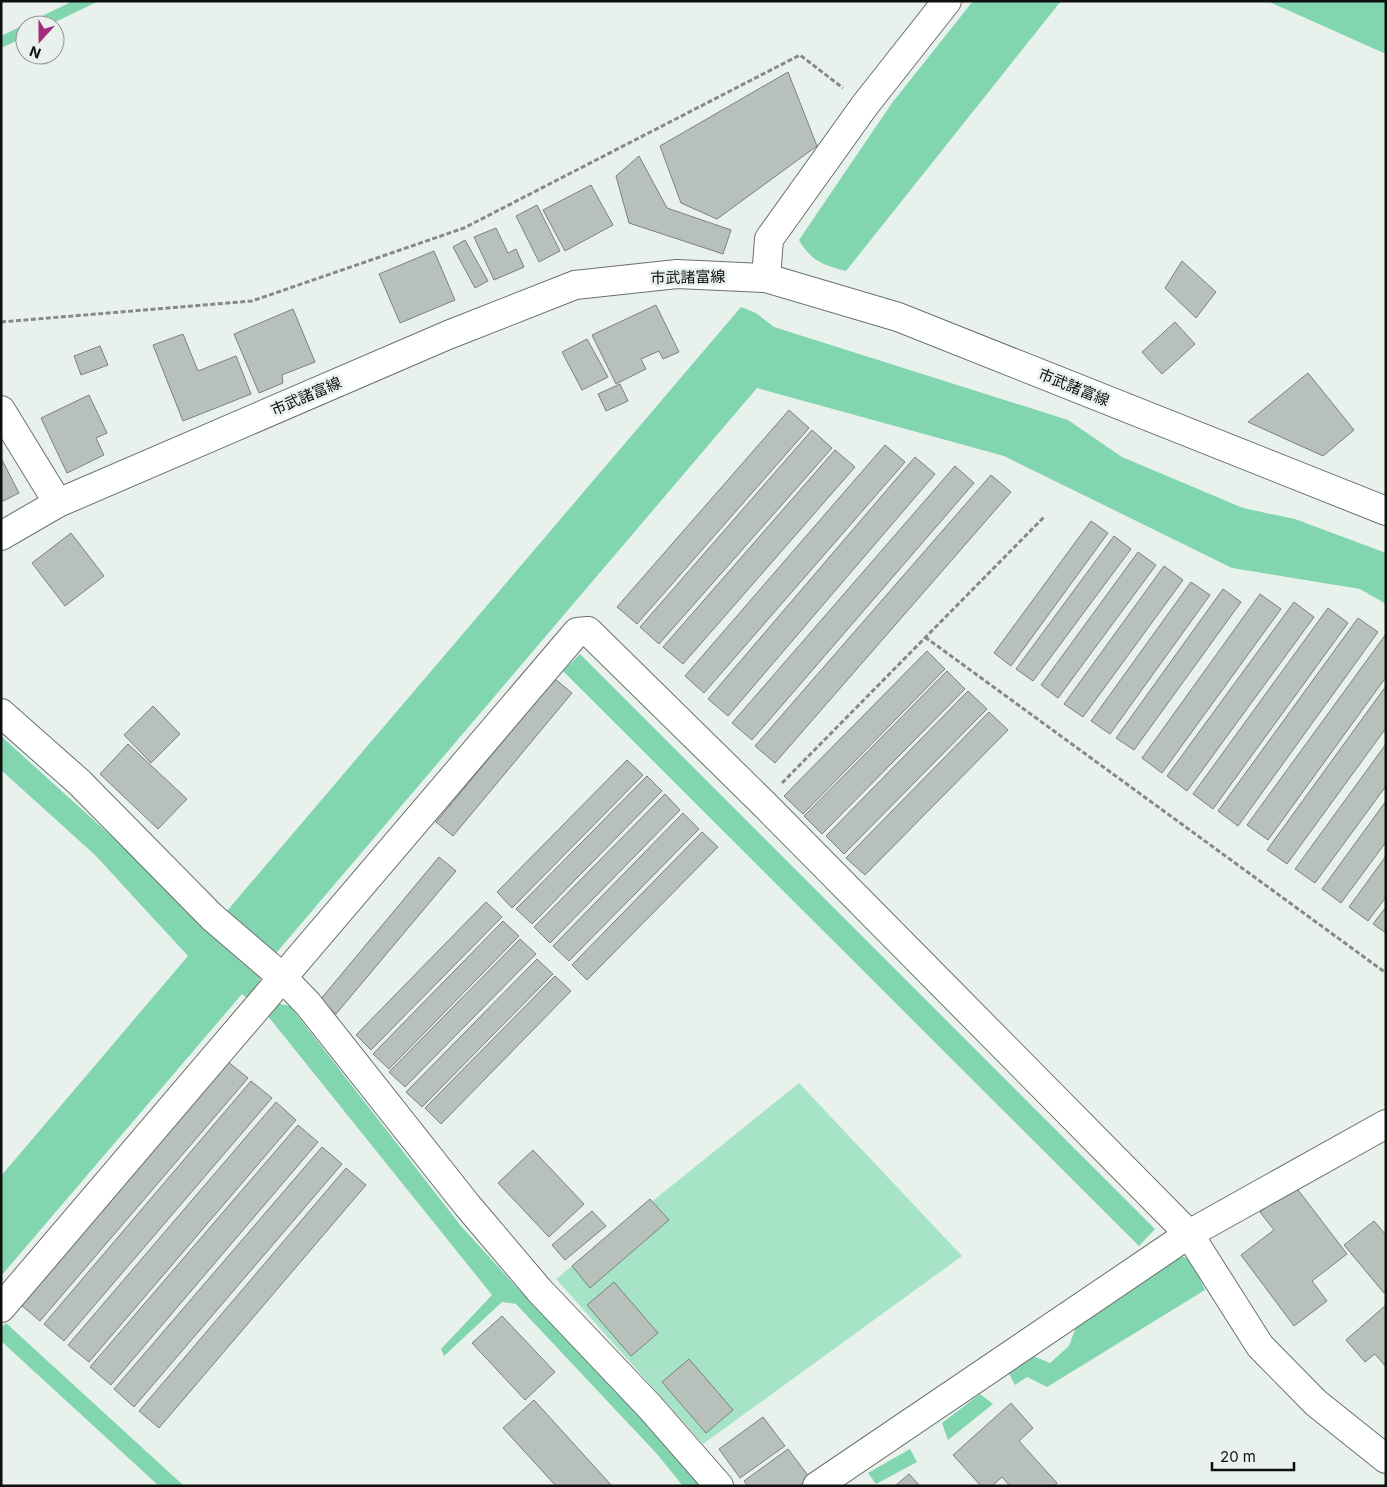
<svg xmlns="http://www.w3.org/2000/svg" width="1387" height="1487" font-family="Inter,'Noto Sans JP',sans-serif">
	<rect width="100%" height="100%" fill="#e9f1ed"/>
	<!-- green -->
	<path fill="#a7e3c7" d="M799 1083 962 1256 703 1444 556 1279Z"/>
	<!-- water -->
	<g fill="#81d6b0">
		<path d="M73 1H99L49 25H25V37L1 48V36Z"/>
		<path d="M973 1H1061L846 271C823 265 811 261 799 240L892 103Z"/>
		<path d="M1267 1H1386V54Z"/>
		<path d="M741 307 756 313 774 327 1068 420 1122 457 1243 508 1295 519 1386 553V604L1360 589 1232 568 1004 456 757 388 260 972V987L276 1003 290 1006 461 1226 531 1303 649 1424 701 1486H683L657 1454 516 1304 502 1302 444 1356 441 1349 492 1295 267 1015 242 994 1 1276V1176L188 956 95 855 1 770V736L131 854 209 932Z"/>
		<path d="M580 654 1155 1229 1139 1246 563 671Z"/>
		<path d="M1179 1256 1191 1259 1205 1290 1047 1387 1027 1377 1015 1385 1007 1370 1033 1356 1050 1363 1069 1346 1076 1327Z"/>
		<path d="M6 1323 184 1486H159L1 1341V1328Z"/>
		<path d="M980 1394 993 1404 948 1440 942 1423Z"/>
		<path d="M910 1449 917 1462 876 1484 868 1473Z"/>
	</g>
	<!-- building -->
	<g fill="#b8c0bc" stroke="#7a817e">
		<path d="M788 72 817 146 717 219 681 203 660 146Z"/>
		<path d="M639 156 667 208 731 230 723 254 629 223 616 176Z"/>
		<path d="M591 185 613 225 565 251 543 210Z"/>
		<path d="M537 205 560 251 539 262 516 216Z"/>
		<path d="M496 228 508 253 516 249 524 267 494 280 474 237Z"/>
		<path d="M465 240 488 281 475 288 453 247Z"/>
		<path d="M434 251 455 300 400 323 379 274Z"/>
		<path d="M1182 261 1216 292 1196 318 1165 288Z"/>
		<path d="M656 305 679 352 663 359 659 351 641 359 646 369 616 384 592 335Z"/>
		<path d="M293 309 315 362 282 375 283 383 259 393 234 334Z"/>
		<path d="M1175 322 1195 344 1162 374 1142 352Z"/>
		<path d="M183 334 198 371 236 356 251 394 183 421 153 345Z"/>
		<path d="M587 339 608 377 582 390 562 352Z"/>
		<path d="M100 346 108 365 81 375 74 356Z"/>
		<path d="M1308 373 1354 430 1323 456 1248 422Z"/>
		<path d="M620 384 628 401 606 411 598 394Z"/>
		<path d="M89 395 107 433 96 438 104 455 67 473 41 418Z"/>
		<path d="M789 410 809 428 637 624 617 607Z"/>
		<path d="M812 430 832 448 659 644 640 627Z"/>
		<path d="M885 445 905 462 704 693 685 676Z"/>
		<path d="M835 450 855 467 683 664 663 647Z"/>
		<path d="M915 457 935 474 728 716 708 699Z"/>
		<path d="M1 458 19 493 1 502Z"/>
		<path d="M955 466 974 483 752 740 732 723Z"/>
		<path d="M991 475 1011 492 775 763 755 746Z"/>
		<path d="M1091 521 1108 533 1011 666 994 653Z"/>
		<path d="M71 533 104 576 65 606 32 563Z"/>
		<path d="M1114 536 1131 549 1033 681 1016 669Z"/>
		<path d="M1138 552 1156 565 1058 698 1041 685Z"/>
		<path d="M1164 566 1183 580 1083 717 1064 704Z"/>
		<path d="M1191 582 1210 595 1110 734 1091 721Z"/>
		<path d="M1223 589 1241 602 1134 750 1116 738Z"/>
		<path d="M1260 594 1281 609 1162 773 1142 758Z"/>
		<path d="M1294 602 1314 617 1187 791 1167 776Z"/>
		<path d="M1328 608 1348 623 1213 809 1193 794Z"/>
		<path d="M1358 618 1378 632 1238 826 1218 811Z"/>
		<path d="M1386 634V677L1268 840 1247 825Z"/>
		<path d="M927 651 945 669 803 814 784 796Z"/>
		<path d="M947 671 965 689 822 834 804 816Z"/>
		<path d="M555 679 572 693 453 836 436 822Z"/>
		<path d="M1386 686V728L1287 864 1267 850Z"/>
		<path d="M968 691 987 709 844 854 826 836Z"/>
		<path d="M153 706 180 734 151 763 124 735Z"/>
		<path d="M989 712 1008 730 865 875 846 858Z"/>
		<path d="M128 744 187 799 158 829 100 774Z"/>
		<path d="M1386 744V786L1315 883 1295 869Z"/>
		<path d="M627 760 643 775 512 908 497 892Z"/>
		<path d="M647 776 662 791 532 924 516 909Z"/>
		<path d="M665 794 680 810 550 943 534 927Z"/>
		<path d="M1386 801V842L1341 903 1322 889Z"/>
		<path d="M683 813 699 829 569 961 553 946Z"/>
		<path d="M702 832 718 847 587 980 572 965Z"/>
		<path d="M1386 856V897L1368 921 1349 907Z"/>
		<path d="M439 857 456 871 336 1014 320 1000Z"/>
		<path d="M486 902 502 917 371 1050 356 1035Z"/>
		<path d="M1386 907V933L1373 924Z"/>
		<path d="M503 921 519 936 389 1069 373 1054Z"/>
		<path d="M520 939 536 954 405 1087 389 1072Z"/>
		<path d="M537 959 553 974 422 1107 406 1092Z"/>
		<path d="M555 976 571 991 441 1124 425 1108Z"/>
		<path d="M227 1061 248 1078 40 1321 20 1304Z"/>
		<path d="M251 1081 272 1098 64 1341 44 1324Z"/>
		<path d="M276 1102 296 1120 89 1362 68 1345Z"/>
		<path d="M298 1125 318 1142 111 1385 90 1367Z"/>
		<path d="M322 1147 342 1164 134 1407 114 1389Z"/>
		<path d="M533 1150 584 1204 549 1237 498 1183Z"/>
		<path d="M346 1168 366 1185 159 1428 139 1411Z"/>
		<path d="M1295 1186 1347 1254 1312 1281 1327 1301 1294 1326 1241 1255 1274 1230 1260 1212Z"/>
		<path d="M650 1199 669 1220 590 1288 572 1266Z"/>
		<path d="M592 1211 606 1226 565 1260 552 1245Z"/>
		<path d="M1374 1221 1386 1235V1292L1384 1293 1344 1245Z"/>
		<path d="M614 1282 658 1333 631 1356 587 1305Z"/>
		<path d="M1386 1305V1367L1375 1354 1365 1362 1346 1340Z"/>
		<path d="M502 1316 555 1372 525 1400 472 1343Z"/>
		<path d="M689 1359 733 1410 706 1433 662 1382Z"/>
		<path d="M534 1400 612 1486H556L503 1428Z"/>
		<path d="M1011 1403 1033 1428 1019 1441 1057 1483 1054 1486H1010L1002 1477 992 1486H981L953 1455Z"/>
		<path d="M763 1417 785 1446 740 1478 719 1449Z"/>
		<path d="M788 1449 810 1478 799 1486H748L744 1481Z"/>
		<path d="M909 1474 920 1486H895Z"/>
	</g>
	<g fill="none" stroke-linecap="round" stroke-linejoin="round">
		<defs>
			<g id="minor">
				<path d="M766 278 769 239 865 105 947 1"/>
				<path d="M1 410 58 503"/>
				<path d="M1 713 79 782 212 917 282 977 308 1004 467 1205 539 1290 650 1407 719 1486"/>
				<path d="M1 1308 577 632 588 631 763 803 1189 1234 1260 1346 1316 1403 1386 1459"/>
				<path d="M817 1486 1189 1234 1386 1124"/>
			</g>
			<path id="secondary" d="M1 536 58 503 448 335 575 285 677 274 766 278 898 317 1386 511"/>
		</defs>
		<!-- minor casing -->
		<use href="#minor" stroke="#6a716e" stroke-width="30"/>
		<!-- secondary casing -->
		<use href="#secondary" stroke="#6a716e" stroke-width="30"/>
		<!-- path -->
		<g stroke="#848a87" stroke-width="3" stroke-dasharray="5 2.5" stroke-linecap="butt">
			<path d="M1 322 252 301 464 228 800 55 843 88"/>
			<path d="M925 637 1386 973"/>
			<path d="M782 783 1045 516"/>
		</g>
		<!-- minor -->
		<use href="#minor" stroke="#fff" stroke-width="28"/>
		<!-- secondary -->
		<use href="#secondary" stroke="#fff" stroke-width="28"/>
	</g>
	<g text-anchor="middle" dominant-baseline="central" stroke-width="5" stroke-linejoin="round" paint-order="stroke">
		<!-- street labels -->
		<g font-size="15" fill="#0e100f" stroke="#e9f1ed">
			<text transform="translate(688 277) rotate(-1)">市武諸富線</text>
			<text transform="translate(1074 387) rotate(22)">市武諸富線</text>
			<text transform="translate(306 396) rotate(-23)">市武諸富線</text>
		</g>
	</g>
	<!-- border -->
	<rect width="1387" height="1487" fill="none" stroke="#0e100f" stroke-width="5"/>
	<!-- north arrow -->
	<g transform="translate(40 40) rotate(201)"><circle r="24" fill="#e9f1ed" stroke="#919794"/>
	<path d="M0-4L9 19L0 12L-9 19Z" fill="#a52a7d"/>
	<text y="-8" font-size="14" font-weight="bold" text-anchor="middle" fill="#0e100f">N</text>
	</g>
	<!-- scale -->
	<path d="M1212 1462v8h82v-8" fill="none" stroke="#0e100f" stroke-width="2.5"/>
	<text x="1220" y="1462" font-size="15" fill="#0e100f" stroke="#e9f1ed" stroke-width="4" paint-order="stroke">20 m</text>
</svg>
